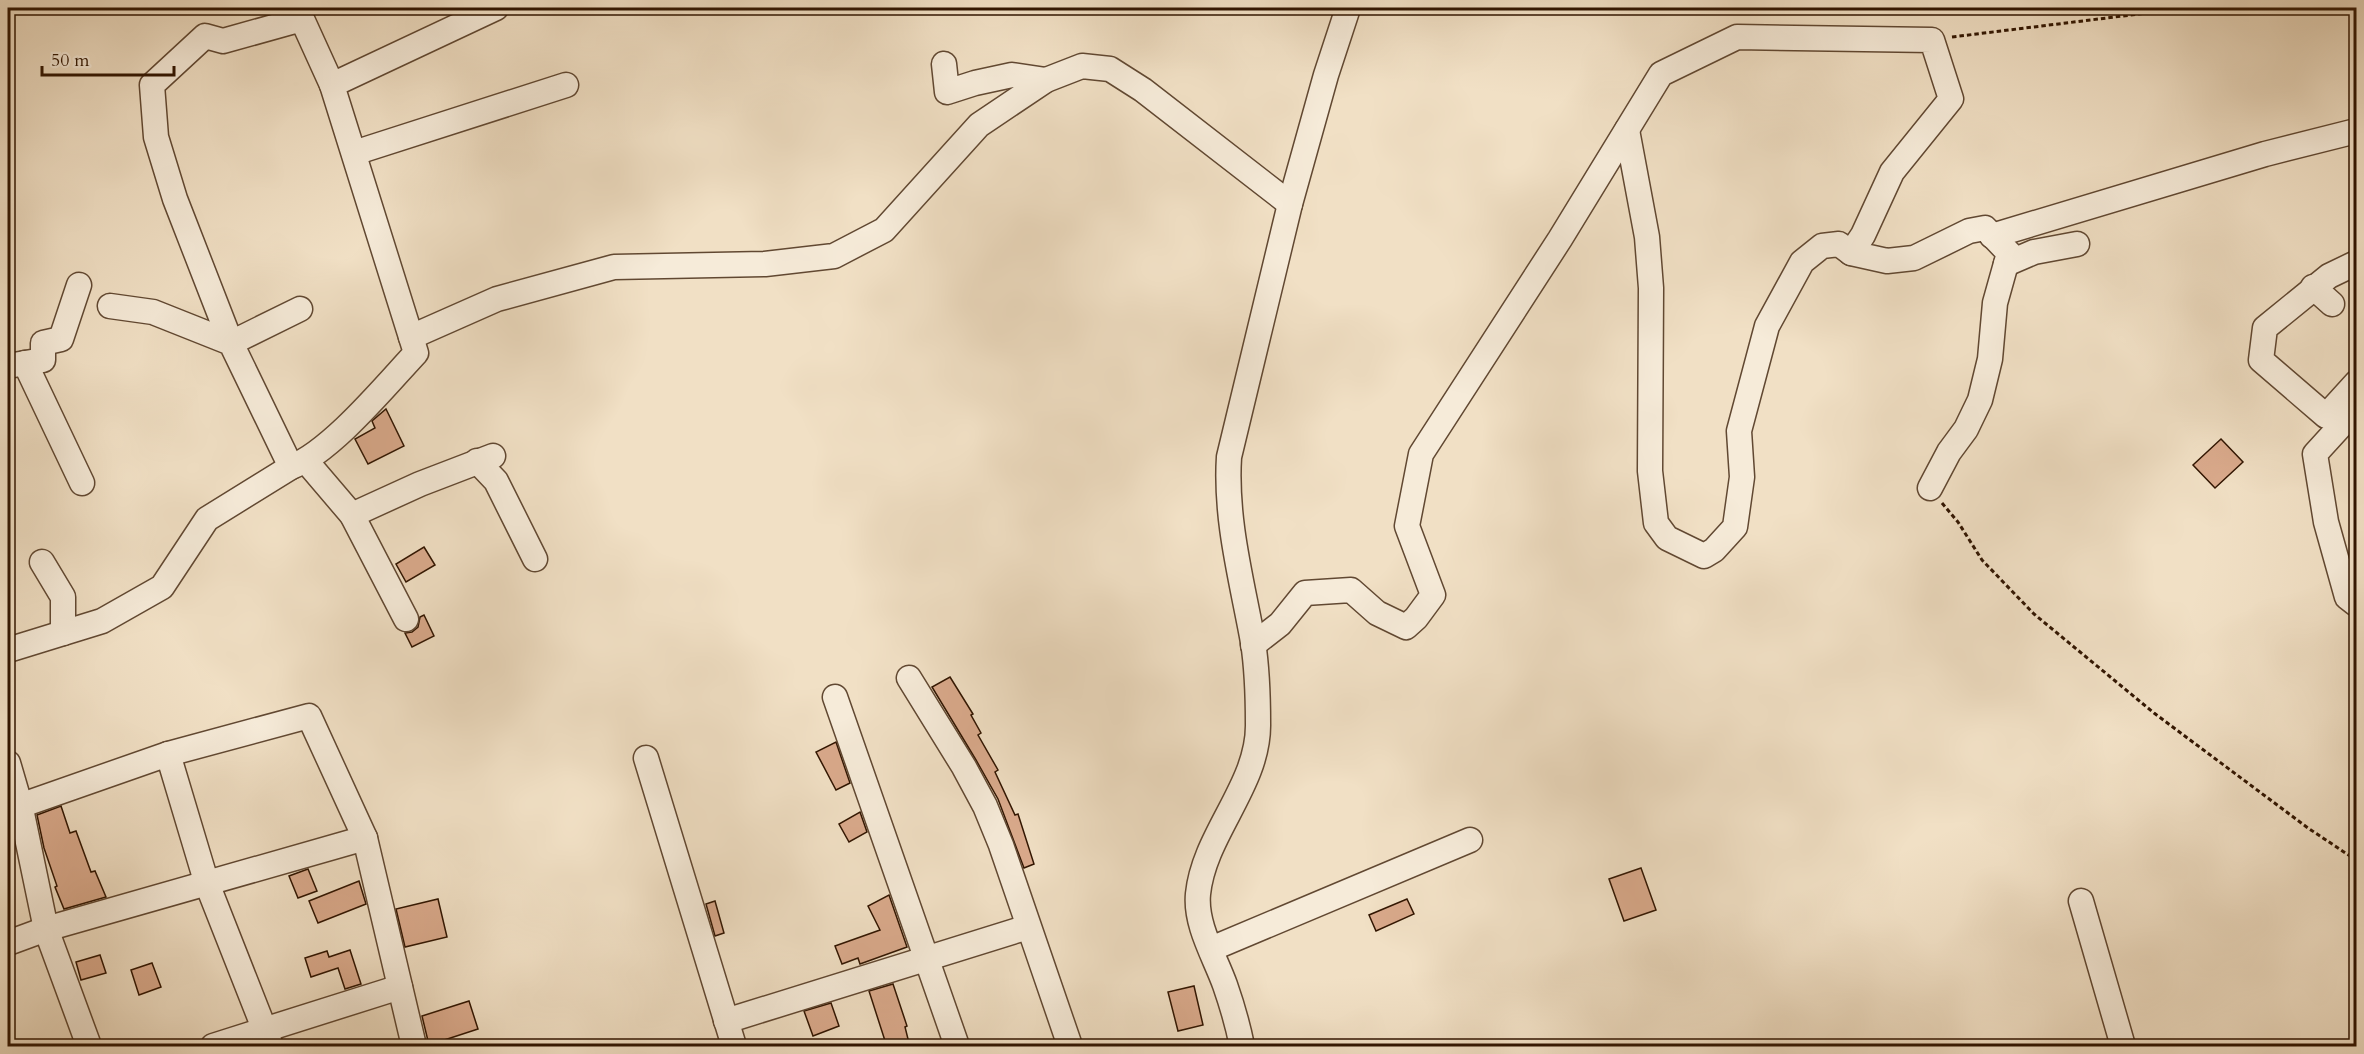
<svg xmlns="http://www.w3.org/2000/svg" width="2364" height="1054" font-family="Cardo,serif">
	<rect width="100%" height="100%" fill="#f1e0c5"/>
	<filter id="stains"><feTurbulence type="fractalNoise" baseFrequency=".00333" numOctaves="4"/><feColorMatrix values="0 0 0 0 .2 0 0 0 0 .09 0 0 0 0 .02 0 0 0 .5 -.17"/></filter>
	<radialGradient id="worn" r=".72"><stop offset=".6" stop-color="#630" stop-opacity="0"/><stop offset="1" stop-color="#630" stop-opacity=".3"/></radialGradient>
	<!-- building -->
	<g fill="#daaa8c" stroke="#311501" stroke-width="1.5">
		<path d="M386 409 404 446 368 464 355 439 375 428 372 421Z"/>
		<path d="M2221 439 2243 462 2215 488 2193 465Z"/>
		<path d="M424 547 435 565 406 582 396 564Z"/>
		<path d="M424 615 434 636 412 647 405 633 412 632 418 627 420 617Z"/>
		<path d="M950 677 973 714 971 715 981 733 978 735 998 770 995 772 1015 815 1018 814 1034 864 1024 868 998 799 976 760 932 687Z"/>
		<path d="M836 742 850 783 836 790 816 752Z"/>
		<path d="M61 806 70 833 76 831 91 872 95 871 106 897 64 909 55 887 57 886 44 848 37 815Z"/>
		<path d="M860 812 867 832 849 842 839 824Z"/>
		<path d="M1641 868 1656 910 1624 921 1609 879Z"/>
		<path d="M308 869 317 891 298 898 289 876Z"/>
		<path d="M359 881 366 904 318 923 309 901Z"/>
		<path d="M889 895 907 947 860 964 858 958 842 964 835 946 880 930 868 906Z"/>
		<path d="M438 899 447 937 405 947 396 909Z"/>
		<path d="M1407 899 1414 914 1376 931 1369 915Z"/>
		<path d="M715 901 724 933 715 936 706 904Z"/>
		<path d="M350 950 361 984 345 989 338 968 311 977 305 958 327 951 329 957Z"/>
		<path d="M100 955 106 973 81 980 76 962Z"/>
		<path d="M152 963 161 987 139 995 131 970Z"/>
		<path d="M893 984 907 1026 905 1027 910 1047H887L869 991Z"/>
		<path d="M1194 986 1203 1025 1178 1031 1168 992Z"/>
		<path d="M469 1001 478 1029 429 1045 422 1016Z"/>
		<path d="M831 1003 839 1026 813 1036 804 1011Z"/>
	</g>
	<g fill="none" stroke-linecap="round" stroke-linejoin="round">
		<defs>
			<g id="minor">
				<path d="M944 64 947 92 975 83 1012 75 1046 80"/>
				<path d="M1627 130 1647 237 1651 288 1650 471 1656 523 1667 538 1704 556 1714 550 1735 527 1742 477 1739 431 1767 326 1802 262 1822 246 1839 244 1851 253"/>
				<path d="M354 153 566 85"/>
				<path d="M1992 236 2265 154 2356 131"/>
				<path d="M2356 263 2329 276 2265 328 2261 360 2326 416 2356 383"/>
				<path d="M2006 264 2034 252 2077 244"/>
				<path d="M2313 287 2332 304"/>
				<path d="M110 306 153 312 231 343 291 467"/>
				<path d="M300 309 231 343 175 199 156 137 152 85 205 36 223 41 302 19 332 85"/>
				<path d="M411 337 497 299 614 267 765 264 834 256 884 230 979 125 1046 80 1082 66 1110 69 1143 90 1290 204"/>
				<path d="M25 363 82 483"/>
				<path d="M8 366 43 360V343L61 339 79 285"/>
				<path d="M2356 409 2315 454 2326 522 2347 597 2356 604"/>
				<path d="M306 461 352 515 406 619"/>
				<path d="M477 461 496 481 535 559"/>
				<path d="M352 515 420 484 493 456"/>
				<path d="M42 562 63 597V633"/>
				<path d="M1253 645 1280 624 1305 593 1351 590 1377 613 1406 627 1416 618 1433 595 1407 526 1421 454 1560 239 1661 74 1737 37 1932 40 1951 99 1892 172 1863 235 1851 253 1887 261 1914 258 1969 231 1985 228 2009 253 1995 303 1990 359 1980 400 1966 429 1949 452 1930 488"/>
				<path d="M8 650 102 621 162 587 207 519 291 467C331 452 386 385 416 353L332 85 496 8"/>
				<path d="M909 678 964 767 985 806 1001 845 1070 1046"/>
				<path d="M835 697 957 1046"/>
				<path d="M168 754 206 881 271 1046"/>
				<path d="M646 758 734 1046"/>
				<path d="M8 763 20 804 46 929 89 1046"/>
				<path d="M8 810 168 754 309 716 365 838"/>
				<path d="M2081 901 2123 1046"/>
				<path d="M8 943 46 929 365 838 414 1046"/>
				<path d="M1211 949 1470 840"/>
				<path d="M726 1021 1028 927"/>
				<path d="M213 1046 400 987"/>
				<path d="M1242 1046C1238 1026 1232 1005 1225 985 1215 957 1195 925 1198 894 1204 834 1259 785 1258 724 1258 697 1257 668 1253 642 1242 581 1225 520 1229 457L1290 204 1326 75 1348 8"/>
			</g>
		</defs>
		<!-- minor casing -->
		<use href="#minor" stroke="#614832" stroke-width="27"/>
		<!-- path -->
		<g stroke="#311501" stroke-width="3" stroke-dasharray="4.5 3" stroke-linecap="butt">
			<path d="M1952 37 2188 8"/>
			<path d="M1942 503 1958 522 1982 560 2034 614 2154 713 2308 828 2356 860"/>
		</g>
		<!-- minor -->
		<use href="#minor" stroke="#f6ebd9" stroke-width="24"/>
	</g>
	<!-- margin -->
	<rect width="2364" height="1054" fill="none" stroke="#f1e0c5" stroke-width="30"/>
	<rect x="9" y="9" width="2346" height="1036" fill="none" stroke="#311501" stroke-width="3"/>
	<rect x="15" y="15" width="2334" height="1024" fill="none" stroke="#311501" stroke-width="1.5"/>
	<!-- scale -->
	<path d="M42 66v9h132v-9" fill="none" stroke="#311501" stroke-width="3"/>
	<text x="51" y="66" font-size="18" fill="#311501" stroke="#f6ebd9" stroke-width="4.5" paint-order="stroke">50 m</text>
	<rect width="100%" height="100%" filter="url(#stains)"/>
	<rect width="100%" height="100%" fill="url(#worn)"/>
</svg>
